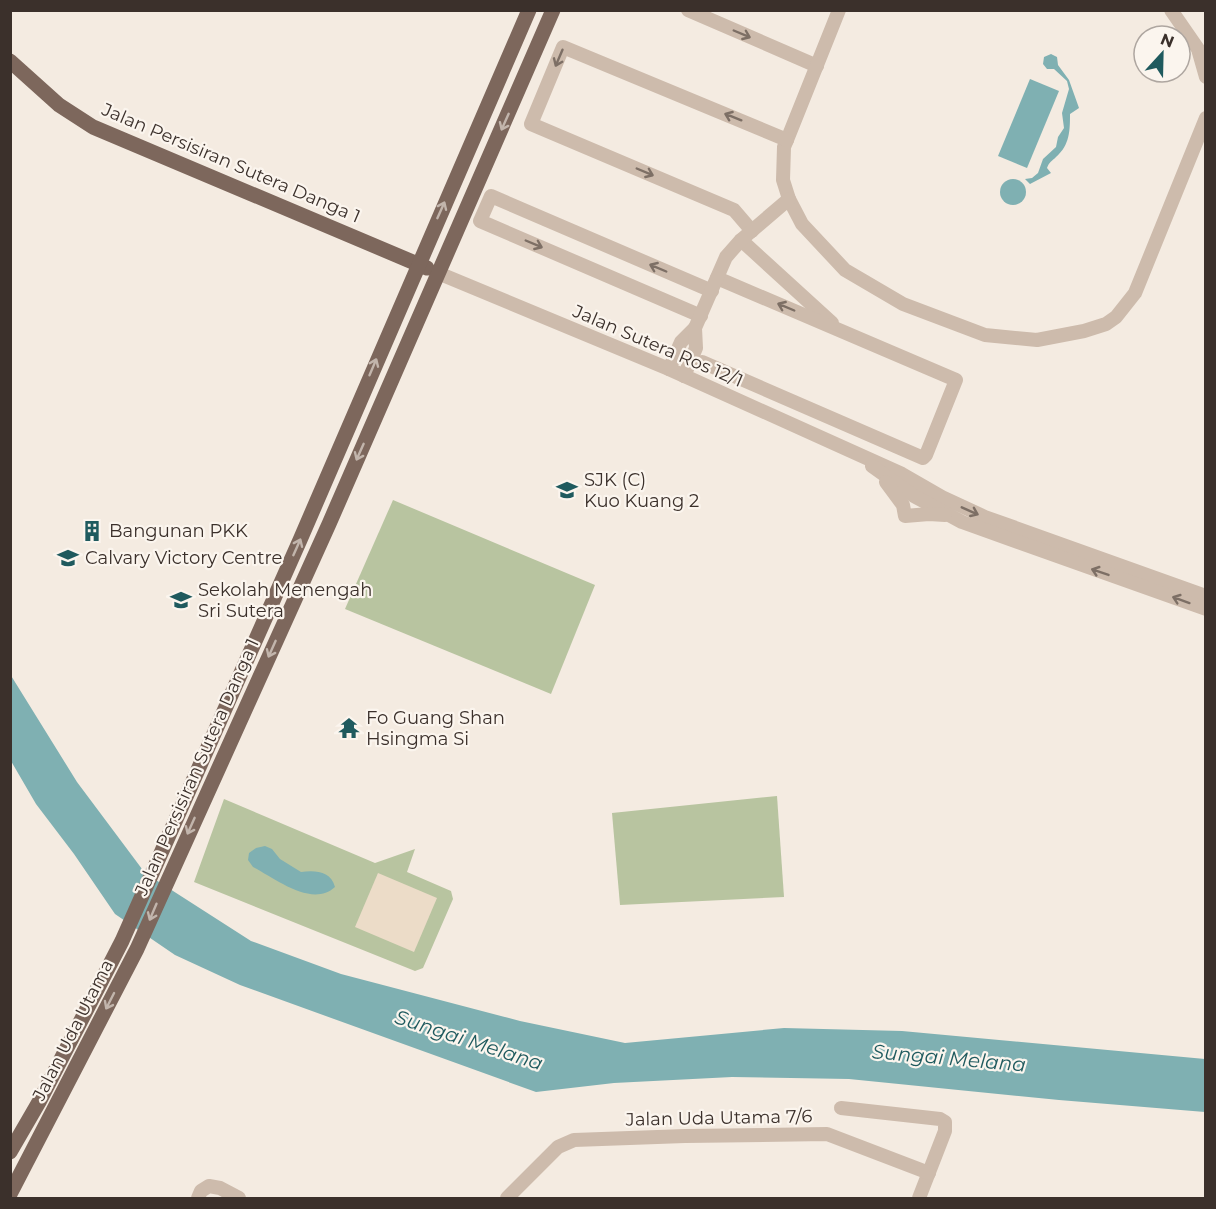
<svg xmlns="http://www.w3.org/2000/svg" width="1216" height="1209" font-family="Montserrat,sans-serif">
	<rect width="100%" height="100%" fill="#f4ebe1"/>
	<!-- green -->
	<g fill="#b8c4a0">
		<path d="M393 500 595 585 551 694 345 609Z"/>
		<path d="M777 796 784 897 620 905 612 813Z"/>
		<path d="M224 799 375 863 415 849 407 872 451 891 453 899 423 968 415 971 194 882Z"/>
	</g>
	<!-- plaza -->
	<path fill="#ecdcc8" d="M378 873 437 898 414 952 355 927Z"/>
	<!-- water -->
	<g fill="#7fb0b2">
		<path d="M1051 54 1057 57 1058 65 1069 80 1079 108 1070 114C1070 130 1070 145 1056 157 1052 161 1049 162 1047 168L1051 173 1030 184 1025 179 1032 178 1038 173 1043 159 1056 147 1058 137 1064 128 1062 113 1069 89 1067 81 1054 69H1047L1043 64 1044 57Z"/>
		<path d="M1030 79 1059 91 1027 168 998 156Z"/>
		<circle cx="1013" cy="192" r="13"/>
		<path d="M10 674 77 782 145 873 251 941 341 974 520 1021 625 1043 784 1028 902 1031 1205 1059V1112L1059 1100 849 1079 732 1077 614 1083 536 1092 240 985 175 955 115 914 74 854 36 804 11 761Z"/>
		<path d="M265 846 272 849 280 859 301 872C315 870 331 871 335 887 312 908 276 879 253 867L248 860 249 853 256 848Z"/>
	</g>
	<g fill="none" stroke-linecap="round" stroke-linejoin="round">
		<!-- minor -->
		<g stroke="#cdbbac" stroke-width="14">
			<path d="M688 10 817 66"/>
			<path d="M839 10 787 140 784 147 783 180 789 199 802 224 845 270 903 304 985 335 1037 340 1084 331 1106 324 1116 317 1135 293 1206 118"/>
			<path d="M1171 10 1198 49 1206 77"/>
			<path d="M752 231 734 210 531 124 563 47 787 140"/>
			<path d="M741 240 832 323"/>
			<path d="M438 273 669 369 902 474 942 497 985 517 1206 596"/>
			<path d="M701 316 480 221 491 196 712 291"/>
			<path d="M702 362 923 458 926 455 956 380 717 278"/>
			<path d="M669 369 681 342 695 328"/>
			<path d="M684 376 696 348 695 328 726 257 741 240 789 199"/>
			<path d="M872 466 914 496 962 522 1206 609"/>
			<path d="M886 482 903 505 905 516 929 514 945 515"/>
			<path d="M841 1108 940 1119 945 1122V1131L919 1198"/>
			<path d="M198 1198 201 1191 209 1186 220 1188 239 1198"/>
			<path d="M507 1198 558 1147 574 1140 685 1136 827 1134 929 1173"/>
		</g>
		<!-- major -->
		<g stroke="#7d675c" stroke-width="15">
			<path d="M10 61 59 105 93 127 427 268"/>
			<path d="M10 1152 39 1102 122 941 300 540 529 10"/>
			<path d="M10 1194 137 949 329 524 553 10"/>
		</g>
	</g>
	<!-- one-way arrows -->
	<defs><path id="oneway-shaft" d="M-6 0H5M1.5-3L5.5 0L1.5 3" fill="none" stroke-width="1.6" stroke-linecap="round" stroke-linejoin="round" transform="scale(1.5)"/></defs>
	<g stroke="#7d6f65">
		<use href="#oneway-shaft" transform="translate(742 34) rotate(23)"/>
		<use href="#oneway-shaft" transform="translate(559 58) rotate(113)"/>
		<use href="#oneway-shaft" transform="translate(733 117) rotate(-158)"/>
		<use href="#oneway-shaft" transform="translate(645 172) rotate(23)"/>
		<use href="#oneway-shaft" transform="translate(534 244) rotate(23)"/>
		<use href="#oneway-shaft" transform="translate(658 268) rotate(-157)"/>
		<use href="#oneway-shaft" transform="translate(786 307) rotate(-157)"/>
		<use href="#oneway-shaft" transform="translate(970 511) rotate(24)"/>
		<use href="#oneway-shaft" transform="translate(1100 572) rotate(-161)"/>
		<use href="#oneway-shaft" transform="translate(1181 600) rotate(-160)"/>
	</g>
	<g stroke="#c2b5ac">
		<use href="#oneway-shaft" transform="translate(505 122) rotate(114)"/>
		<use href="#oneway-shaft" transform="translate(441 210) rotate(-66)"/>
		<use href="#oneway-shaft" transform="translate(373 367) rotate(-67)"/>
		<use href="#oneway-shaft" transform="translate(360 452) rotate(114)"/>
		<use href="#oneway-shaft" transform="translate(297 547) rotate(-66)"/>
		<use href="#oneway-shaft" transform="translate(272 649) rotate(114)"/>
		<use href="#oneway-shaft" transform="translate(191 826) rotate(114)"/>
		<use href="#oneway-shaft" transform="translate(153 912) rotate(113)"/>
		<use href="#oneway-shaft" transform="translate(110 1001) rotate(117)"/>
	</g>
	<!-- icons -->
	<defs>
		<symbol id="school-bare" viewBox="-9 -9 18 18"><path d="M0-5L7-2L0 1L-7-2ZM-4 1L0 2.5L4 1V4Q0 6-4 4Z" fill="#1f5a5e" stroke="#fbf5ee" stroke-width="2.5" paint-order="stroke"/></symbol>
		<symbol id="building-bare" viewBox="-9 -9 18 18"><path d="M-4-6H4V6H1V3H-1V6H-4ZM-2.5-4.3h1.7v1.8h-1.7ZM.8-4.3h1.7v1.8H.8ZM-2.5-1h1.7V.8h-1.7ZM.8-1h1.7V.8H.8Z" fill="#1f5a5e" stroke="#fbf5ee" stroke-width="2.5" paint-order="stroke"/></symbol>
		<symbol id="temple-bare" viewBox="-9 -9 18 18"><path d="M0-6L5-2H3V0L6.5 2.5H4V6H1.5V3h-3V6H-4V2.5H-6.5L-3 0V-2H-5Z" fill="#1f5a5e" stroke="#fbf5ee" stroke-width="2.5" paint-order="stroke"/></symbol>
	</defs>
	<g fill-rule="evenodd">
		<use href="#school-bare" x="552" y="475" width="30" height="30"/>
		<use href="#building-bare" x="77" y="516" width="30" height="30"/>
		<use href="#school-bare" x="53" y="543" width="30" height="30"/>
		<use href="#school-bare" x="166" y="585" width="30" height="30"/>
		<use href="#temple-bare" x="334" y="713" width="30" height="30"/>
	</g>
	<g text-anchor="middle" dominant-baseline="central" stroke-width="4.5" stroke-linejoin="round" paint-order="stroke">
		<!-- street labels -->
		<g font-size="18" fill="#3b302b" stroke="#fbf5ee">
			<text transform="translate(231 163) rotate(23)">Jalan Persisiran Sutera Danga 1</text>
			<text transform="translate(658 346) rotate(23)">Jalan Sutera Ros 12/1</text>
			<text transform="translate(197 767) rotate(-66)">Jalan Persisiran Sutera Danga 1</text>
			<text transform="translate(73 1030) rotate(-63)">Jalan Uda Utama</text>
			<text transform="translate(719 1118) rotate(-1)">Jalan Uda Utama 7/6</text>
		</g>
		<!-- poi labels -->
		<g font-size="18" fill="#3b302b" stroke="#fbf5ee" text-anchor="start">
			<text x="584" y="480">SJK (C)<tspan x="584" dy="21">Kuo Kuang 2</tspan></text>
			<text x="109" y="531">Bangunan PKK</text>
			<text x="85" y="558">Calvary Victory Centre</text>
			<text x="198" y="590">Sekolah Menengah<tspan x="198" dy="21">Sri Sutera</tspan></text>
			<text x="366" y="718">Fo Guang Shan<tspan x="366" dy="21">Hsingma Si</tspan></text>
		</g>
		<!-- water labels -->
		<g font-size="20" font-style="italic" fill="#1f5a5e" stroke="#fbf5ee">
			<text transform="translate(469 1040) rotate(18)">Sungai Melana</text>
			<text transform="translate(949 1058) rotate(5)">Sungai Melana</text>
		</g>
	</g>
	<!-- border -->
	<rect width="1216" height="1209" fill="none" stroke="#3b302b" stroke-width="24"/>
	<!-- north arrow -->
	<g transform="translate(1162 54) rotate(22)"><circle r="28" fill="#fbf5ee" stroke="#aea6a0" stroke-width="1.5"/>
	<path d="M0-4.5L10 22L0 15L-10 22Z" fill="#1f5a5e"/>
	<text y="-9" font-size="16" font-weight="bold" text-anchor="middle" fill="#3b302b">N</text>
	</g>
</svg>
